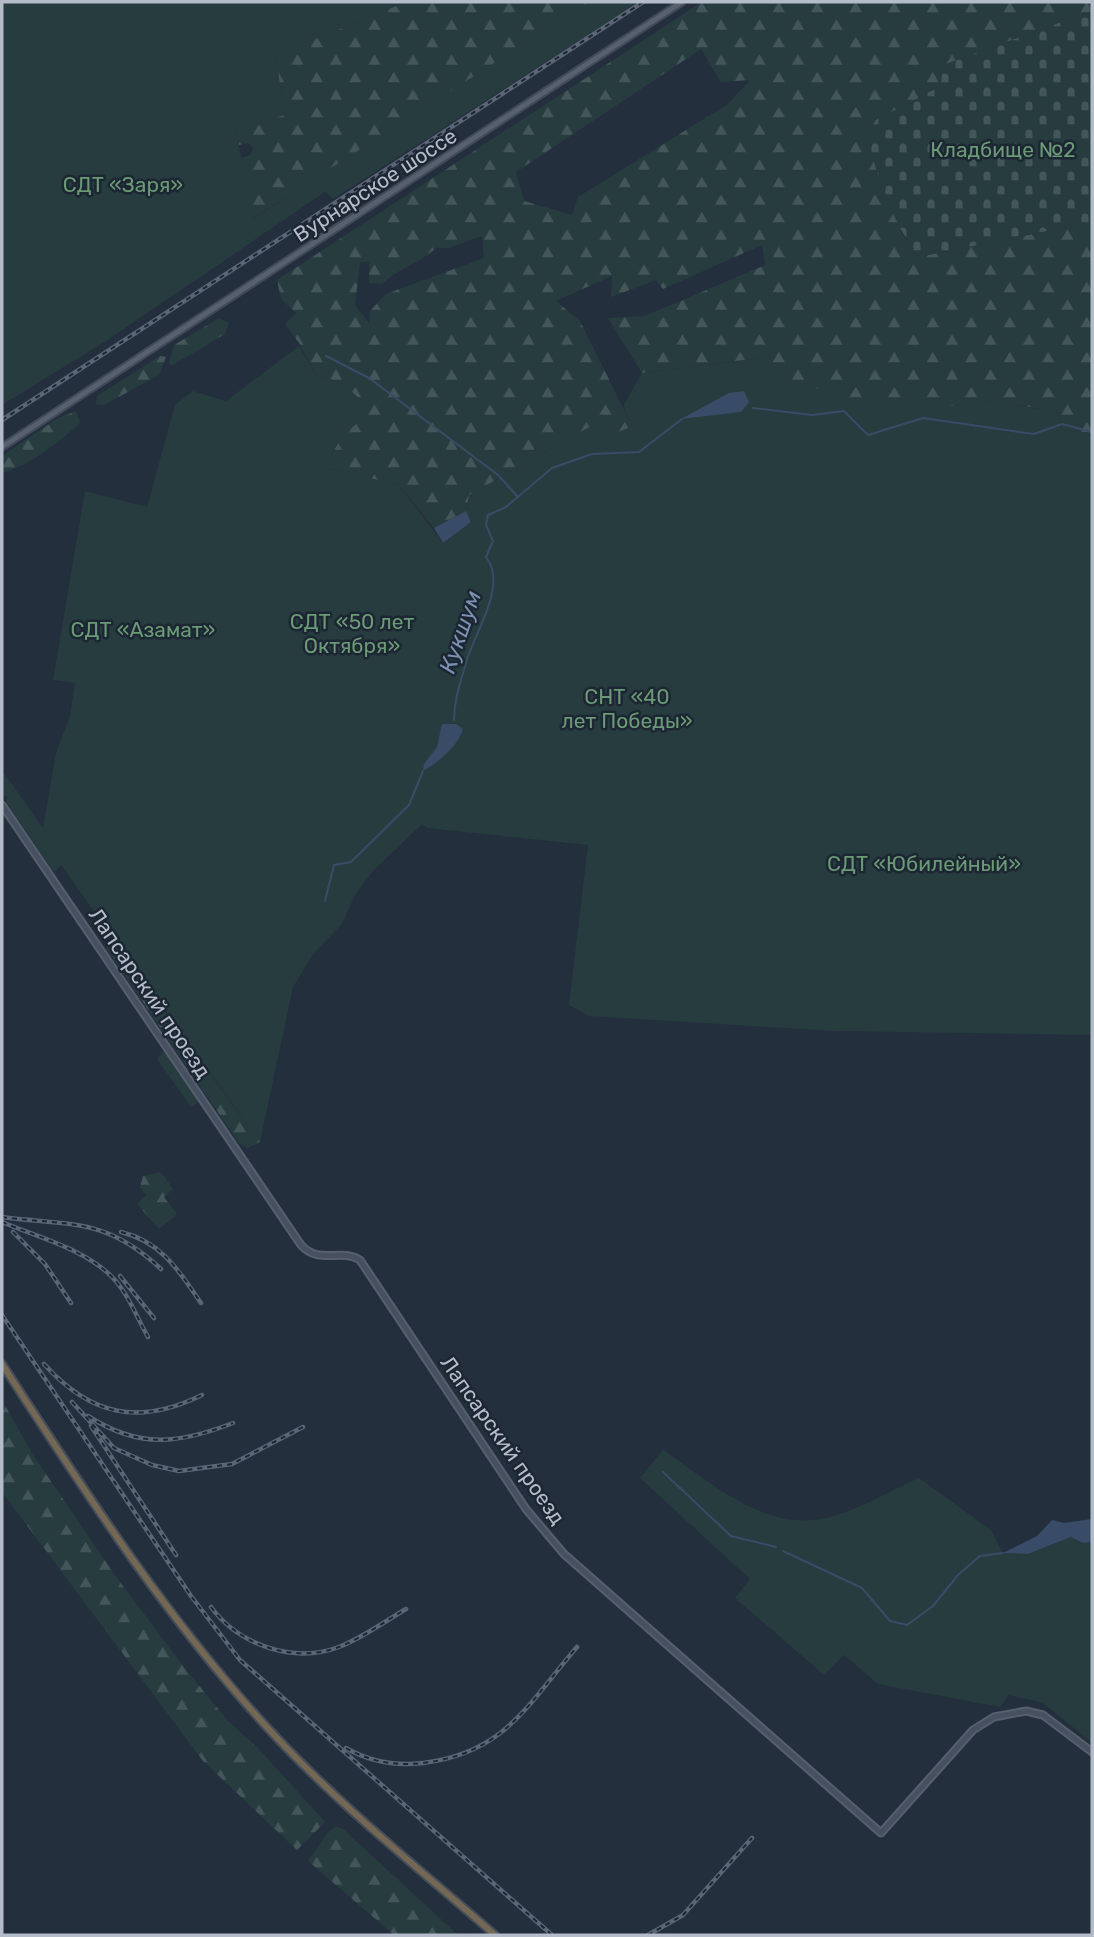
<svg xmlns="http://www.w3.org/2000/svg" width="1094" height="1937" font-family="Rubik,sans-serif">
	<defs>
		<pattern id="forest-firs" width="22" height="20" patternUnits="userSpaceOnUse" patternTransform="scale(1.75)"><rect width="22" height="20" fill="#263c3f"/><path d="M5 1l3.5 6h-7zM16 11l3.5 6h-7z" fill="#435659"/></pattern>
		<pattern id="cemetery-stones" width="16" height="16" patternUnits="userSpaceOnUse" patternTransform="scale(1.75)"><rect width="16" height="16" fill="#263c3f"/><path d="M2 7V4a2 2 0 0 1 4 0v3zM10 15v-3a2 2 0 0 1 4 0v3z" fill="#435659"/></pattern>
	</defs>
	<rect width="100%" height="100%" fill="#242f3e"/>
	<!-- green -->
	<g fill="#263c3f">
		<path d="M2 2H406L276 55 284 115 236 131 253 219 581 5 589 2H639L333 199 325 192 106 341 2 405Z"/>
		<path d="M299 346 316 375 341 382 363 401 361 420 345 433 323 467 399 485 443 543 471 522 466 511 469 495 602 420 632 427 623 406 642 373 761 358 955 406 989 401 1041 409 1047 399 1058 407 1062 429 1092 433V1035L834 1031 589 1016 569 1005 588 845 427 828 422 824 373 871 355 895 342 924 314 953 293 987 260 1142 61 865 56 871 52 870 6 802 7 796H2V770L43 828 56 753 70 716 75 683 53 680 85 491 147 507 175 405 193 391 226 401Z"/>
		<path d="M164 1050 199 1101 191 1107 157 1059Z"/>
		<path d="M663 1450C711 1482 764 1532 826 1518 855 1512 891 1490 919 1478L991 1530 1003 1553 1028 1554 1071 1537 1083 1543 1092 1542V1743L1043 1703 1009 1695 1000 1707 878 1684 844 1655 824 1675 735 1598 750 1579 640 1478Z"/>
	</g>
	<!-- forest -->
	<g fill="url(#forest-firs)" fill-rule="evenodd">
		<path d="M406 2H589L252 219 241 158 251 155 253 147 248 143 239 145 236 131 284 115 276 55Z"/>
		<path d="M702 2H1092V11L933 69 941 86 901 232 918 257 1092 222V433L1062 429 1058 407 1047 400 1042 409 989 401 955 406 858 402 765 371 760 358 642 373 608 318 645 316 765 265 762 245 663 289 656 280 611 297 612 276 556 301 580 321 632 426 614 434 602 420 469 495 466 511 434 528 399 485 323 467 345 433 361 420 362 401 341 382 316 375 299 343 285 324 296 313 281 299 277 280ZM701 49 721 82 750 80 728 104 578 197 572 215 524 201 516 172ZM482 236 484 258 386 294 370 311 369 323 355 305 360 262H369V283L382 284C398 268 419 264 436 248H448Z"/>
		<path d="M219 318 229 323 225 334 171 366 169 362 174 345Z"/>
		<path d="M160 356 166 357 159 375 104 405 96 404 97 396Z"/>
		<path d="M76 411 80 422C66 438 23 470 2 472V458L5 454 58 418Z"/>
		<path d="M115 944 260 1142 247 1148 239 1143 106 948Z"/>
		<path d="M161 1172 173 1189 164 1197 177 1214 159 1229 137 1204 146 1195 140 1187 143 1176Z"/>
		<path d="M2 1400 33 1455 117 1578 183 1666 228 1721 258 1748 325 1822 297 1850 203 1761 2 1492Z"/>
		<path d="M336 1826 343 1829 458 1935H394L308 1861 326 1835Z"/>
	</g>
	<!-- cemetery -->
	<path fill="url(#cemetery-stones)" d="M1092 11V222L918 257C893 222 876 176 867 134L876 120 941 86 932 69Z"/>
	<!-- water -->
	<g fill="#394c67">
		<path d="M744 391 749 402 741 412 681 419 729 393Z"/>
		<path d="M466 511 471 522 443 543 434 528Z"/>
		<path d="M442 724H456L463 729C458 746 438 763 423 771L424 764 437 747Z"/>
		<path d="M1092 1519V1542L1083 1543 1071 1537 1028 1554 1003 1553 1037 1536 1052 1520 1064 1523Z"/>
	</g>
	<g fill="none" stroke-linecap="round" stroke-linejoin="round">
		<!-- stream -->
		<g stroke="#394c67" stroke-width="2">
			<path d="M326 356 369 378 498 475 517 496"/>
			<path d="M753 408 812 415 844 411 868 435 923 418 1034 434 1062 424 1092 432"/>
			<path d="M454 720C454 701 460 684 465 666 472 636 509 586 486 557L493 541 486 525 488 515 506 507 552 468 592 454 639 452 682 419"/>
			<path d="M325 901 334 865 351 862 409 805 423 771"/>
			<path d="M663 1472 731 1536 776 1547"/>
			<path d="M783 1551 862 1588 890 1621 907 1625 933 1606 958 1575 980 1556 1003 1553"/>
		</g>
		<defs>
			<path id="secondary" d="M2 805 301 1245C319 1265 340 1248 360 1260L526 1509 564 1554 881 1833 973 1730 994 1717 1026 1711 1043 1715 1092 1752"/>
			<path id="primary" d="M2 447 682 2"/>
			<path id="highway" d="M2 1364C87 1495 171 1626 278 1739 345 1810 422 1871 495 1935"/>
		</defs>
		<!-- secondary casing -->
		<use href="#secondary" stroke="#565f6c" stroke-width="9"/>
		<!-- primary casing -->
		<use href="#primary" stroke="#414a57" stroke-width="9"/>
		<!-- highway casing -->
		<use href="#highway" stroke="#434c59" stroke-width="10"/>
		<!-- secondary -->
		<use href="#secondary" stroke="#465061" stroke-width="5"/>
		<!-- primary -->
		<use href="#primary" stroke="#56606e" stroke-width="5"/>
		<!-- highway -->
		<use href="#highway" stroke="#746855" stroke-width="6"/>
		<defs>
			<g id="rail">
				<path d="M2 420 643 2"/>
				<path d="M2 1217C71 1226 105 1217 161 1269"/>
				<path d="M2 1222C37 1237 85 1249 112 1277 128 1293 137 1318 148 1337"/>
				<path d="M13 1232 45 1264 71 1303"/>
				<path d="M121 1232C162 1242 179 1271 201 1303"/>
				<path d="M120 1276 154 1318"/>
				<path d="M2 1315 191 1596 240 1660 552 1935"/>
				<path d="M44 1364C91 1416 139 1426 202 1395"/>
				<path d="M72 1402 114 1448 152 1465 179 1471 232 1464 303 1427"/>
				<path d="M88 1416C139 1449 179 1444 233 1423"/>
				<path d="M91 1426 176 1555"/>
				<path d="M211 1607C239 1645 293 1664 339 1647 362 1638 384 1622 406 1609"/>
				<path d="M346 1748C370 1762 396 1766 423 1763 505 1753 527 1705 577 1647"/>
				<path d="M648 1935 683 1915 752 1838"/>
			</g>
		</defs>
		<!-- rail casing -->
		<use href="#rail" stroke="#5a6575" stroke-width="4.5"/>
		<!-- rail -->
		<use href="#rail" stroke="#1d2633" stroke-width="2" stroke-dasharray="5" stroke-linecap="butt"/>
	</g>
	<g text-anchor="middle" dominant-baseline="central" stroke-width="5" stroke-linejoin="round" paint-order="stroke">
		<!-- park labels -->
		<g font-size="21" fill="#6b9a76" stroke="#1d2633">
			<text x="1003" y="149">Кладбище №2</text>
			<text x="123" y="184">СДТ «Заря»</text>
			<text x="352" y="621">СДТ «50 лет<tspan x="352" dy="24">Октября»</tspan></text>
			<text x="143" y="629">СДТ «Азамат»</text>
			<text x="627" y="696">СНТ «40<tspan x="627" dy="24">лет Победы»</tspan></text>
			<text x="924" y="863">СДТ «Юбилейный»</text>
		</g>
		<!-- street labels -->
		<g font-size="21" fill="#b4bcc9" stroke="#1d2633">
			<text transform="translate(375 185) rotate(-33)">Вурнарское шоссе</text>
			<text transform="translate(150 993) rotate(56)">Лапсарский проезд</text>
			<text transform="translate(503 1440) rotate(55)">Лапсарский проезд</text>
		</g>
		<!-- water labels -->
		<g font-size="23" font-style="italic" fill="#7c92b1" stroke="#1d2633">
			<text transform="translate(460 632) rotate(-71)">Кукшум</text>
		</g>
	</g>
	<!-- border -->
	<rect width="1094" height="1937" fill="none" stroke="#b4bcc9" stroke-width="7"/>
</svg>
